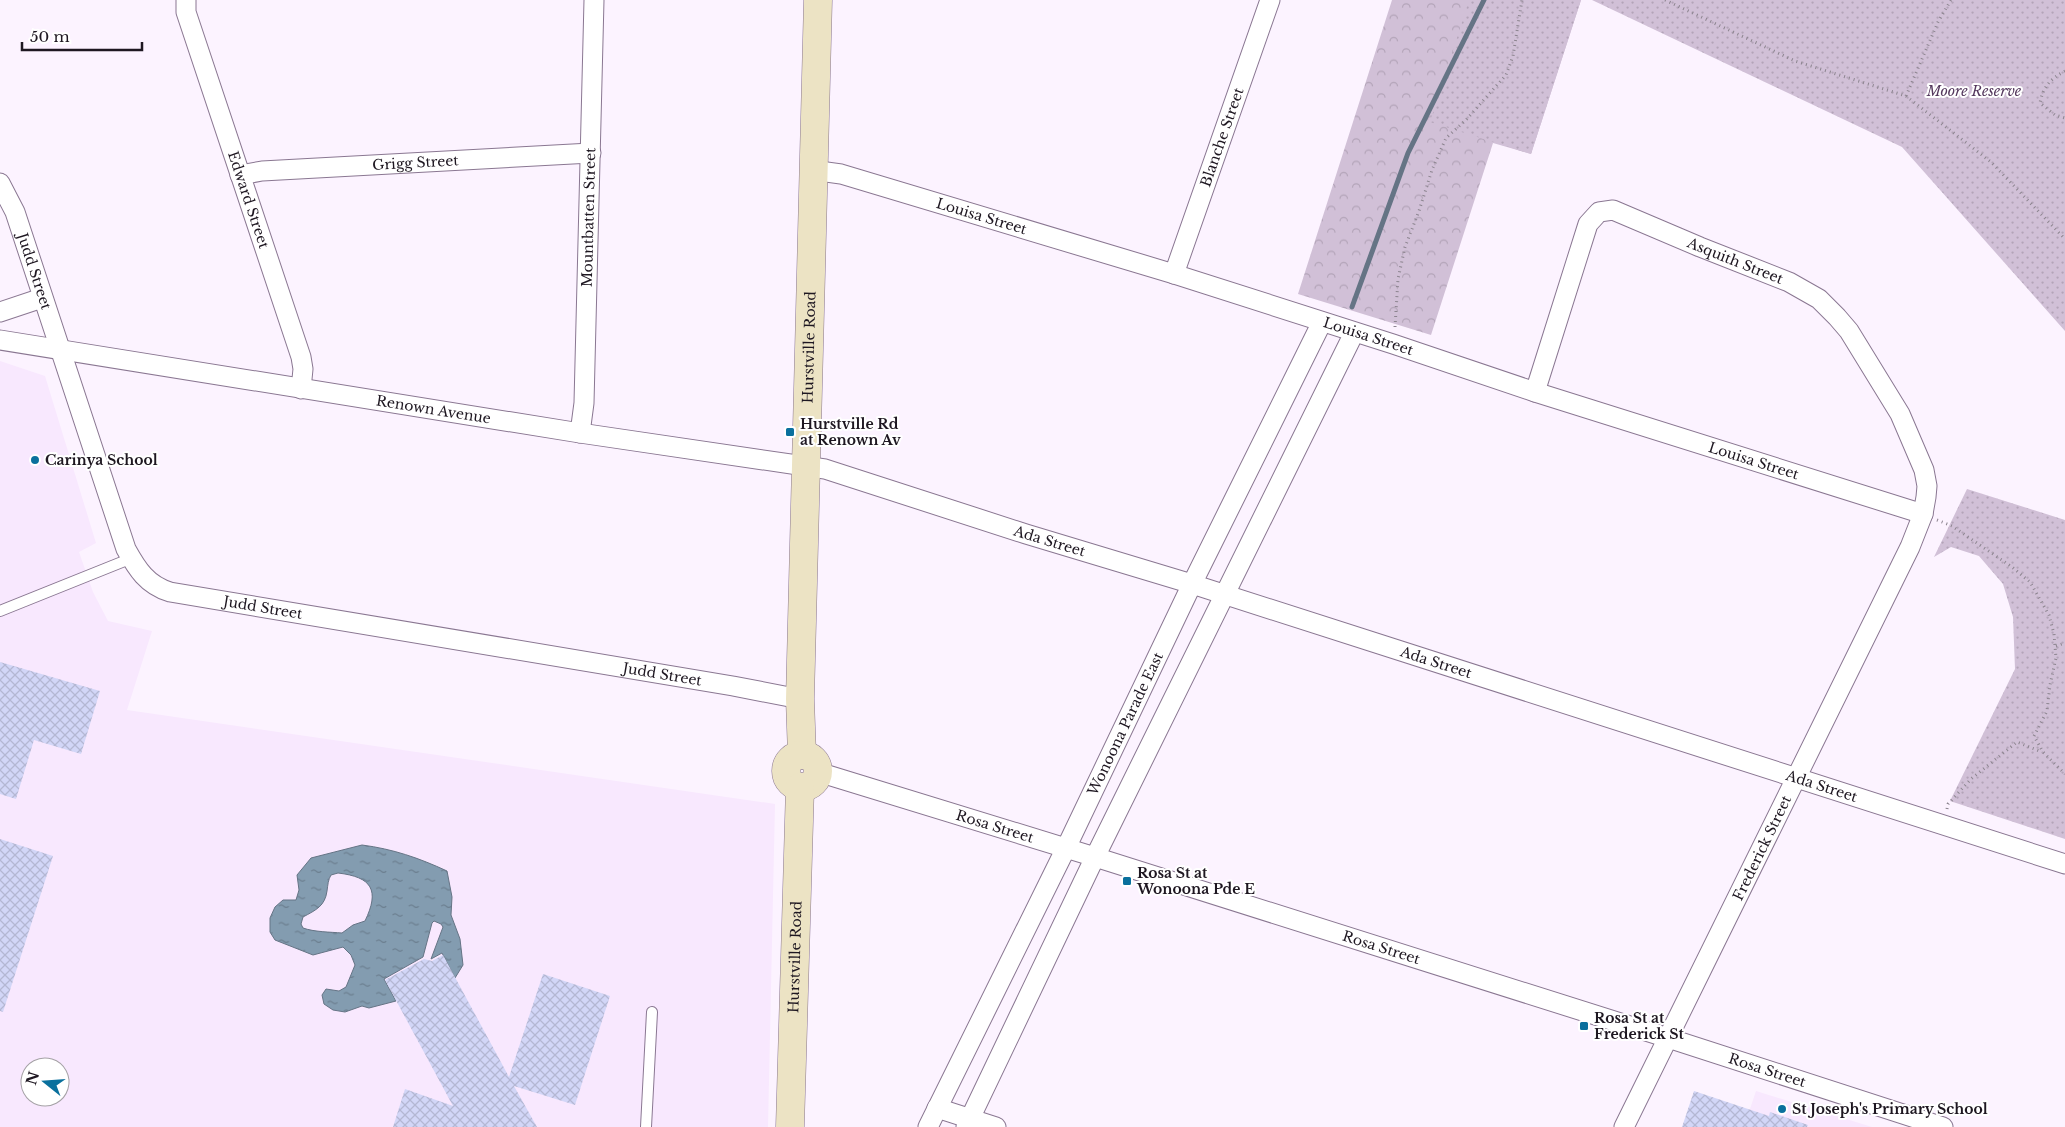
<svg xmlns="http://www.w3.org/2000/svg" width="2065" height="1127" font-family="'Libre Baskerville',serif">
	<defs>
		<pattern id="forest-crowns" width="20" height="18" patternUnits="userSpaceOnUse" patternTransform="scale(1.25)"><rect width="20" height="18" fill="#d1c0d7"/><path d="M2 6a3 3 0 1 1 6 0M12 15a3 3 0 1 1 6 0" fill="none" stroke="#b3a4b8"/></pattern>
		<pattern id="park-dots" width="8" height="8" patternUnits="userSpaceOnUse" patternTransform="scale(1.25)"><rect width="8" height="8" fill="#d1c0d7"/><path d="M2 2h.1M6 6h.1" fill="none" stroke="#b3a4b8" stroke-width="1.8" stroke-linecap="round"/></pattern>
		<pattern id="water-ripples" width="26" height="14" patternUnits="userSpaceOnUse" patternTransform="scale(1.25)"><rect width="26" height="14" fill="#839cb0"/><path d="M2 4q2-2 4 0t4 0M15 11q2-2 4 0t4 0" fill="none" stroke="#6b7e8f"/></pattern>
		<pattern id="building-cross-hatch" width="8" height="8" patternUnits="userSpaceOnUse" patternTransform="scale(1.25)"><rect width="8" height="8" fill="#d2d6f7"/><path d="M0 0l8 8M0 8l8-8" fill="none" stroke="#b4b7d3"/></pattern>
	</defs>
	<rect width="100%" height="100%" fill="#fcf3ff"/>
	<!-- built -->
	<g fill="#f8e8fe" fill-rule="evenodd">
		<path d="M0 361 45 376 96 543 79 552 93 592 108 621 152 631 127 710 775 804 768 1127H0ZM30 1067H60V1097H30Z"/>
		<path d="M1756 1091 1872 1127H1744Z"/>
	</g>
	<!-- forest -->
	<path fill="url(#forest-crowns)" d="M1392 0H1581L1531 154 1493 143 1431 335 1298 294Z"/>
	<!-- park -->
	<g fill="url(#park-dots)">
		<path d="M1469 0H1581L1531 154 1430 122Z"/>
		<path d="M1592 0H2065V331L1902 147Z"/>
		<path d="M1967 489 2065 520V839L1950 801 2015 669 2013 617 2003 584 1979 556 1951 547 1934 557Z"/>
	</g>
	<!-- water -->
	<path fill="url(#water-ripples)" stroke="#657485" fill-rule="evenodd" d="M362 845C393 849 419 858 447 871L452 897 451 915 460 939 463 965 455 978 442 953 431 959 443 927 441 924 434 921 432 923 423 957 384 979 396 1001 369 1008 362 1006 345 1012 333 1010 324 1004 322 995 326 989 339 991 346 987 355 965 351 955 343 947 313 955 275 940 270 932V918L275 907 283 900H296L299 890 297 875 311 858ZM338 873C372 877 380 890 365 921L353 925 342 933C330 932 314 932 303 928L301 924 303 917C316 910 325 906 327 891 328 884 328 880 331 875Z"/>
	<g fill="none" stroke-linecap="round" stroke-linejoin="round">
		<!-- stream -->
		<path stroke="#657485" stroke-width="5" d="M1352 307 1408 153 1484 0"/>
	</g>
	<!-- building -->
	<g fill="url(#building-cross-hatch)">
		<path d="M0 662 100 691 81 754 34 740 16 799 0 794Z"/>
		<path d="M0 839 53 856 3 1012 0 1011Z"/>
		<path d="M443 955 509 1077 543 974 610 996 575 1105 514 1086 537 1127H393L405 1089 453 1106 385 980 424 959 432 961Z"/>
		<path d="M1694 1091 1769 1116 1770 1112 1808 1125 1807 1127H1682Z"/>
	</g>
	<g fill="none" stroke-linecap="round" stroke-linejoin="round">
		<defs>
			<g id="service">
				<path d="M0 611 132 558"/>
				<path d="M646 1127 652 1012"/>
			</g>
			<g id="minor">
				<path id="s1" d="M186 0V12L301 357 303 369 301 389"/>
				<path id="s2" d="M812 170 841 174 1174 274 1393 344 1535 392 1923 514"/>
				<path id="s3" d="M240 175 262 171 591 153"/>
				<path id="s4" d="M0 183 15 212 126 549C137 569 147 585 170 592L733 686 800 699"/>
				<path id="s5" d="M1174 274 1270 0"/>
				<path d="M0 312 42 298"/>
				<path id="s6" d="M0 340 580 433 825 469 1026 534 1192 584 2065 864"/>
				<path id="s7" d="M1535 392 1588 224 1599 212 1613 210 1700 247 1789 282 1819 299 1837 317 1849 331 1900 414 1924 470 1927 486 1926 497 1923 514 1910 547 1624 1127"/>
				<path id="s8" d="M580 433 584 403 594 0"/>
				<path id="s9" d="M818 772 1095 857 1668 1038 1943 1127"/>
				<path d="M937 1108 996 1127"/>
				<path id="s10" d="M928 1127 1066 848 1192 584 1322 322"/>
				<path d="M966 1127 1095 857 1354 333"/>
			</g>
			<g id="secondary">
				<path id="s11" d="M802 755 800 699 818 0"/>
				<circle cx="802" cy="771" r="16"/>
				<path id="s12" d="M790 1127 800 787"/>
			</g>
		</defs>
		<!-- service casing -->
		<use href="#service" stroke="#8a7792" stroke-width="12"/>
		<!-- minor casing -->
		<use href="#minor" stroke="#8a7792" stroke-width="21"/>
		<!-- secondary casing -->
		<use href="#secondary" stroke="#8a7792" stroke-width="29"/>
		<!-- path -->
		<g stroke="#8c848f" stroke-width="3" stroke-dasharray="1 4" stroke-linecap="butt">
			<path d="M1665 0 1795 61 1906 96 1938 22 1951 0"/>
			<path d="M2065 71C2050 79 2043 87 2040 103L2055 115 2065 118"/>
			<path d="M1906 96 1991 162 2065 239"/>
			<path d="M1395 327 1398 279 1405 247 1419 211 1432 170 1446 138 1466 120 1506 75 1513 56 1522 0"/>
			<path d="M1937 520 1952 526 2012 567 2030 582 2049 615 2054 634 2056 658 2050 685 2047 711 2034 736 2043 752 2065 774"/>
			<path d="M2056 646 2065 643"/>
			<path d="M1947 809 1948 804 1971 779 2017 742 2042 752"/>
		</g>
		<!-- service -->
		<use href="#service" stroke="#fff" stroke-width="10"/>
		<!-- minor -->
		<use href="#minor" stroke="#fff" stroke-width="19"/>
		<!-- secondary -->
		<use href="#secondary" stroke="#ece3c4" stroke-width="28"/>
	</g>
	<!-- markers -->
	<g fill="#0a709d" stroke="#fff" stroke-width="2">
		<rect x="785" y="427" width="10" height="10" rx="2.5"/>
		<circle cx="35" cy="460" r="5"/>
		<rect x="1122" y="876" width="10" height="10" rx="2.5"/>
		<rect x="1579" y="1021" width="10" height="10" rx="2.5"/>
		<circle cx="1782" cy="1109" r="5"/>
	</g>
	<g text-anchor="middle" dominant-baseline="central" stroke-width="4" stroke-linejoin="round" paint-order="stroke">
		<!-- park labels -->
		<g font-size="14" font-style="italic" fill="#54385d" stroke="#fff">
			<text x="1974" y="91">Moore Reserve</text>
		</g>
		<!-- street labels -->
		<g font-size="14" fill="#1e1721" stroke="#fff">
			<text stroke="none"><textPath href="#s5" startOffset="145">Blanche Street</textPath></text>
			<text stroke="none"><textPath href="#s3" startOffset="176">Grigg Street</textPath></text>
			<text stroke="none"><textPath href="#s1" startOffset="210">Edward Street</textPath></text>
			<text stroke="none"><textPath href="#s8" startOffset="216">Mountbatten Street</textPath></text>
			<text stroke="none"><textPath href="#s2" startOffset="176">Louisa Street</textPath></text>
			<text stroke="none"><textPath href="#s7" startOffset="339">Asquith Street</textPath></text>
			<text stroke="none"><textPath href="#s4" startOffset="95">Judd Street</textPath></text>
			<text stroke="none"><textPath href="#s2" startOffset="581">Louisa Street</textPath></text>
			<text stroke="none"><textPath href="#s11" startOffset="408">Hurstville Road</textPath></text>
			<text stroke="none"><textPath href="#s6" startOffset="439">Renown Avenue</textPath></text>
			<text stroke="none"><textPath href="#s2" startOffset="986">Louisa Street</textPath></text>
			<text stroke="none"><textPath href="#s6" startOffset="1071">Ada Street</textPath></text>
			<text stroke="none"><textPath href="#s4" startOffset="545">Judd Street</textPath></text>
			<text stroke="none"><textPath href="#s6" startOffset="1476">Ada Street</textPath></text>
			<text stroke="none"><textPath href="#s4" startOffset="950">Judd Street</textPath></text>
			<text stroke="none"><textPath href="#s10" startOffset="449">Wonoona Parade East</textPath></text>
			<text stroke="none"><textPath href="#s6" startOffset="1881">Ada Street</textPath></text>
			<text stroke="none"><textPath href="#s9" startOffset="185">Rosa Street</textPath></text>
			<text transform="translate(1762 848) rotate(-64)">Frederick Street</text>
			<text stroke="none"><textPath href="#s9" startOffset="590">Rosa Street</textPath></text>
			<text stroke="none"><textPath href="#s12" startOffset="170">Hurstville Road</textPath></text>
			<text stroke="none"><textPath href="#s9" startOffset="995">Rosa Street</textPath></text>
		</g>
		<!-- poi labels -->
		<g font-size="14" font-weight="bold" fill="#1e1721" stroke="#fff" text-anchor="start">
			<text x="800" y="424">Hurstville Rd<tspan x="800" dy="16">at Renown Av</tspan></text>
			<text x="45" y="460">Carinya School</text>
			<text x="1137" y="873">Rosa St at<tspan x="1137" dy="16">Wonoona Pde E</tspan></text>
			<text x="1594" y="1018">Rosa St at<tspan x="1594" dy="16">Frederick St</tspan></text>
			<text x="1792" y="1109">St Joseph's Primary School</text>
		</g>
	</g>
	<!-- north arrow -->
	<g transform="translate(45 1082) rotate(287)"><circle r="24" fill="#ffffff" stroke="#a5a2a6"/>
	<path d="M0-4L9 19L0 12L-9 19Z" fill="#0a709d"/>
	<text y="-8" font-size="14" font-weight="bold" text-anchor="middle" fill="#1e1721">N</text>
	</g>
	<!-- scale -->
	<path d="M22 42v8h120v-8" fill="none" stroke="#1e1721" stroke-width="2.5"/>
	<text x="30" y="42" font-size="15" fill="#1e1721" stroke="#ffffff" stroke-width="4" paint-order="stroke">50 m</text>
</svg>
